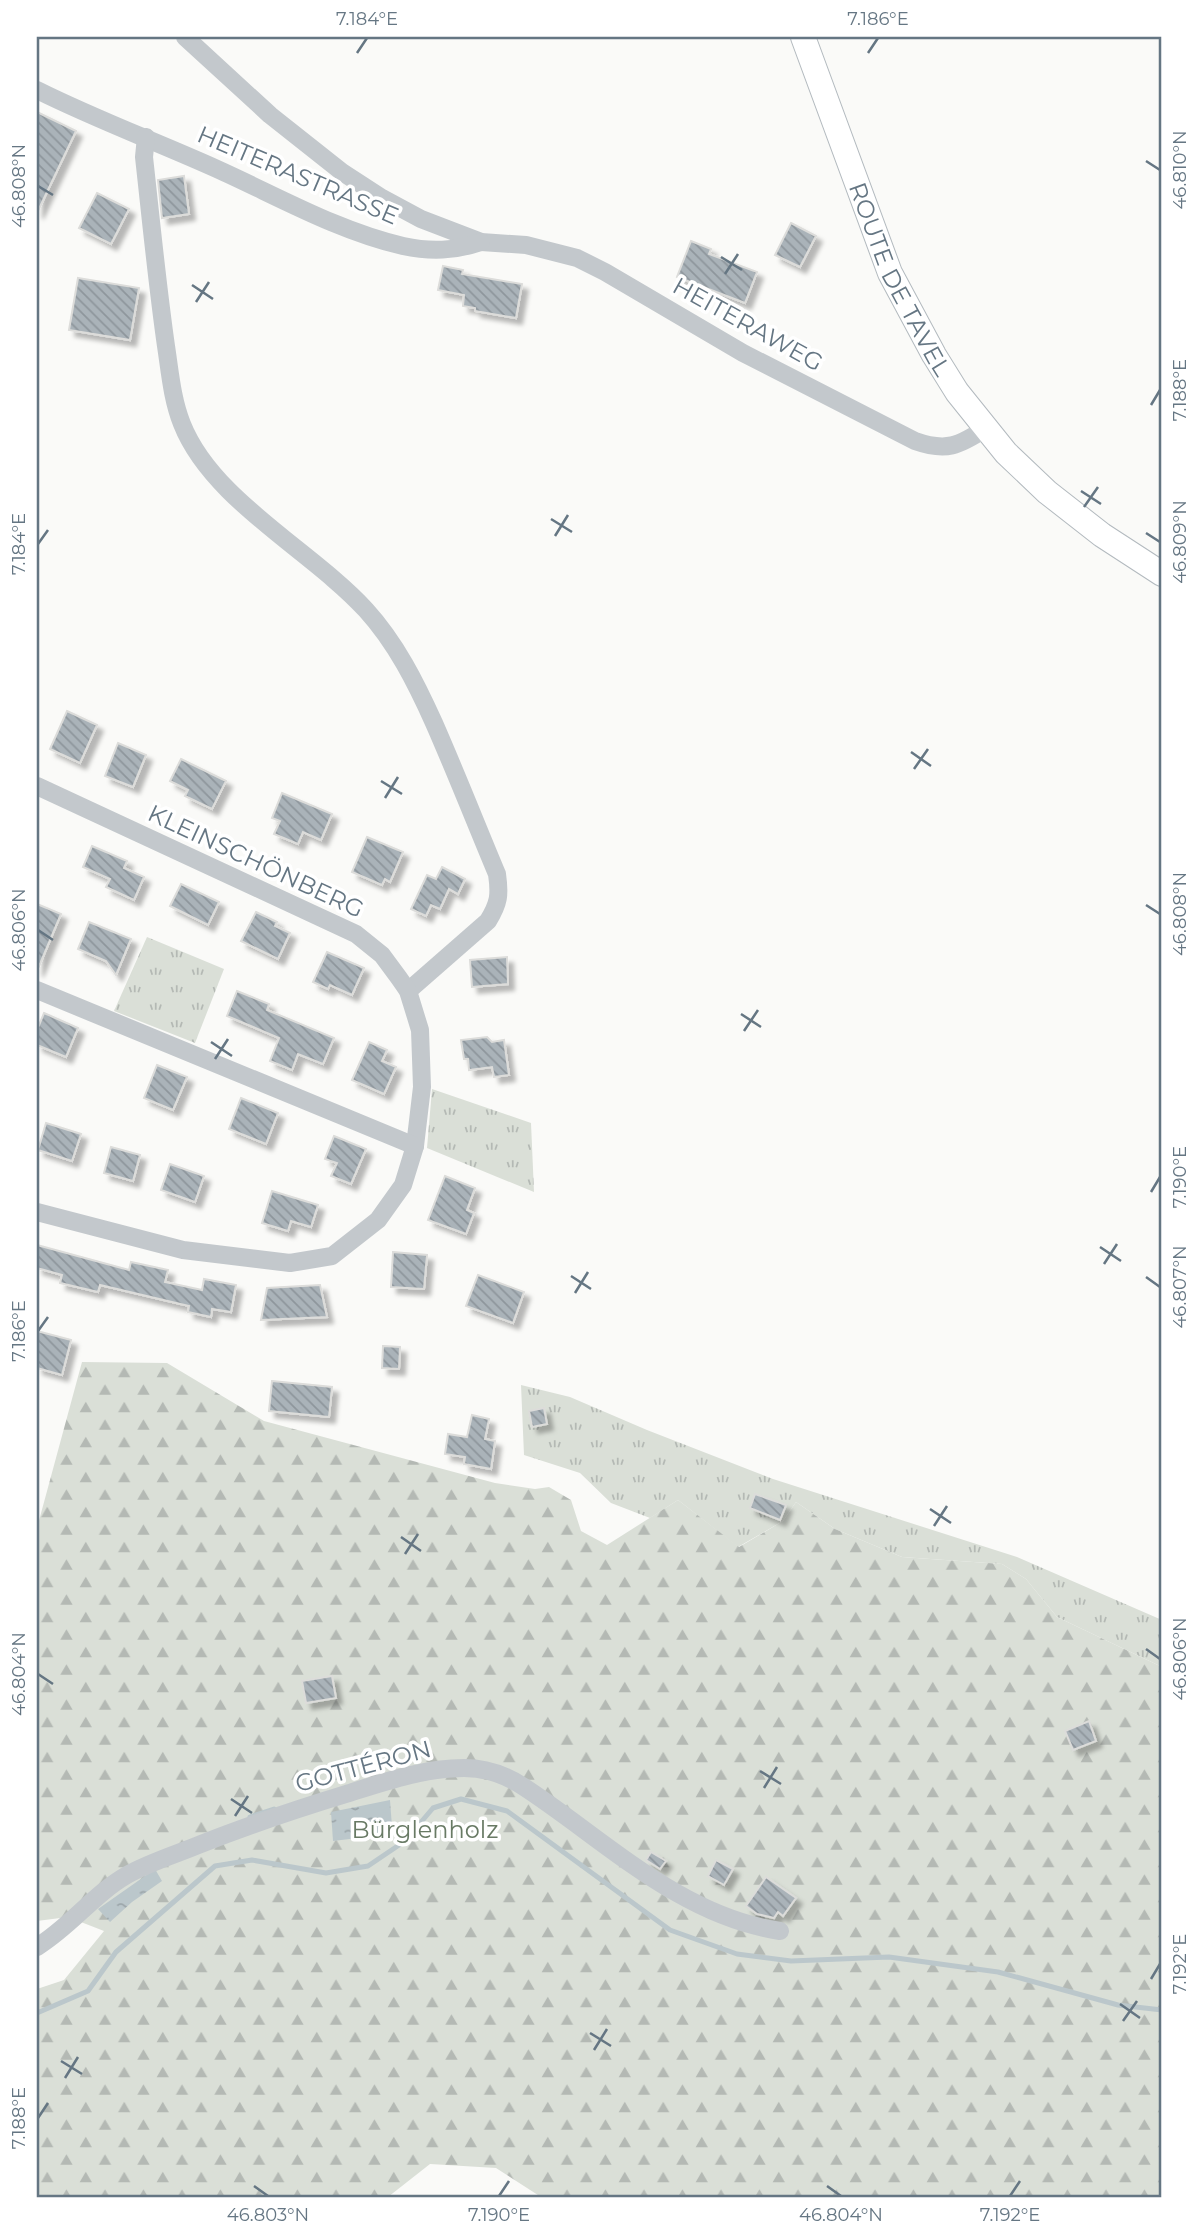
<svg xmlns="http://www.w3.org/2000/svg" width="1199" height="2234" font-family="Montserrat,sans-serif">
	<defs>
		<pattern id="grass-tufts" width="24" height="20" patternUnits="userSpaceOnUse" patternTransform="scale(1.75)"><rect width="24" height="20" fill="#dadfd7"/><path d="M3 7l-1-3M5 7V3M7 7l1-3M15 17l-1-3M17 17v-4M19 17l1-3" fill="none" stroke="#b4b9b4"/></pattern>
		<pattern id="forest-firs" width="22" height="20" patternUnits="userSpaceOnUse" patternTransform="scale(1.75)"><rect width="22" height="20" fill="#dadfd7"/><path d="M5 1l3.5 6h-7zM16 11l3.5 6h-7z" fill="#b4b9b4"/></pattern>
		<pattern id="water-ripples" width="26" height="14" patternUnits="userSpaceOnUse" patternTransform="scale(1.75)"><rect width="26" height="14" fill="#bbc7cb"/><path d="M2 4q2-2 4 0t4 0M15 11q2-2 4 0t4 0" fill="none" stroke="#9ca6aa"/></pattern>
		<pattern id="building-back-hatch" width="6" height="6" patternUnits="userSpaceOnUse" patternTransform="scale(1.75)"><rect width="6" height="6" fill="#aab3b9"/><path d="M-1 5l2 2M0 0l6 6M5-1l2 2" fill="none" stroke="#8e969c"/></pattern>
		<filter id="shadow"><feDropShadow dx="6" dy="6" stdDeviation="2" flood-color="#0004"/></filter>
	</defs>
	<rect width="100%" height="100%" fill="#fafaf8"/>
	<!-- grass -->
	<g fill="url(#grass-tufts)">
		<path d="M147 937 224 969 195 1043 114 1011Z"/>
		<path d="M432 1089 531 1123 534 1192 427 1148Z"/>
		<path d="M521 1385 570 1397 647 1430 773 1479 1017 1557 1162 1620V1667L1057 1617 1026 1579 1002 1564 902 1557 835 1529 796 1502 783 1521 738 1547 678 1500 650 1518 611 1503 580 1473 524 1455Z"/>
	</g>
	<!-- forest -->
	<path fill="url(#forest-firs)" d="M82 1362 167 1363 264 1421 495 1483 535 1489 549 1487 571 1500 581 1531 607 1545 678 1500 739 1547 783 1521 796 1502 835 1529 902 1557 1002 1564 1026 1579 1057 1617 1162 1667V2197H541L496 2168 430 2164 388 2197H37V1989L64 1980 104 1931 68 1917 37 1921V1528Z"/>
	<!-- water -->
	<g fill="url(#water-ripples)">
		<path d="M390 1800 392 1827 383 1835 333 1841 331 1812Z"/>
		<path d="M155 1869 162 1881 132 1902 110 1922 98 1909Z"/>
	</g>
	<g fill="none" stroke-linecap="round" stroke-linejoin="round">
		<!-- stream -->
		<g stroke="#bbc7cb" stroke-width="5">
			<path d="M250 1817 274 1809"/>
			<path d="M37 2013 88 1991 116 1952 215 1866 252 1860 326 1873 368 1866 405 1841 433 1808 461 1799 507 1811 670 1930 737 1954 791 1961 889 1957 998 1972 1118 2005 1162 2010"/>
		</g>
	</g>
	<!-- building -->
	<g fill="url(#building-back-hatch)" stroke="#dcdcda" stroke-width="2" filter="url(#shadow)">
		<path d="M37 112 76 131 37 213Z"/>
		<path d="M184 176 189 214 162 218 158 180Z"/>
		<path d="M97 193 129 209 111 244 79 228Z"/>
		<path d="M791 223 816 236 800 267 775 255Z"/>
		<path d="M691 241 711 249 709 254 757 272 745 303 677 277Z"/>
		<path d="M443 266 463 270 462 274 522 284 516 318 475 311V308L463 306 464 295 438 290Z"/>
		<path d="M78 278 139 288 130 340 69 330Z"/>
		<path d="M67 711 97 725 80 763 50 749Z"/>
		<path d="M118 743 146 755 133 787 105 776Z"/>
		<path d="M181 759 226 781 212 809 185 796 188 790 170 781Z"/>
		<path d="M282 793 332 814 321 840 303 832 298 844 274 834 280 821 272 818Z"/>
		<path d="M367 837 403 852 390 882 385 879 382 885 352 872Z"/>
		<path d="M92 846 127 861 124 868 144 877 134 900 106 887 110 879 83 867Z"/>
		<path d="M442 867 465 879 458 894 449 889 440 909 431 905 426 916 411 909 427 875 436 879Z"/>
		<path d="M181 884 219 902 208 925 170 906Z"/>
		<path d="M37 904 61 914 37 971Z"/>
		<path d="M256 912 277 922 275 926 290 933 278 959 241 941Z"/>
		<path d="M89 922 131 939 116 975 106 961 78 949Z"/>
		<path d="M327 952 364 968 352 995 330 985 328 989 313 982Z"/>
		<path d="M507 957 508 984 472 987 470 960Z"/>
		<path d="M237 991 269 1004 267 1010 334 1038 323 1064 298 1054 292 1070 270 1061 279 1038 227 1016Z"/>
		<path d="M44 1013 78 1028 66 1057 37 1045V1030Z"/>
		<path d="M487 1037 492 1042 504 1040 509 1075 494 1077 492 1067 469 1070 468 1059H464L461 1040Z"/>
		<path d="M369 1042 387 1050 382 1061 396 1067 384 1094 352 1080Z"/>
		<path d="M157 1065 187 1077 173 1110 144 1098Z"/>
		<path d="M241 1098 278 1113 266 1144 229 1129Z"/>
		<path d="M46 1123 81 1134 72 1161 38 1150Z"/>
		<path d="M334 1136 366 1149 351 1184 331 1176 337 1163 325 1159Z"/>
		<path d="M111 1147 140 1155 133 1181 104 1173Z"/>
		<path d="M170 1164 204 1176 195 1202 161 1190Z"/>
		<path d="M445 1176 475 1188 467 1210 474 1213 466 1234 428 1220Z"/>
		<path d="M272 1191 318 1205 311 1227 291 1221 288 1231 262 1223Z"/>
		<path d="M37 1245 129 1270 131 1262 168 1270 165 1282 202 1290 204 1279 236 1285 231 1312 212 1309 211 1317 188 1312 189 1306 100 1285 98 1292 60 1283 62 1275 37 1268Z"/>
		<path d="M393 1252 427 1255 424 1289 391 1287Z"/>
		<path d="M478 1275 524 1292 513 1323 466 1306Z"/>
		<path d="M320 1285 327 1317 261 1320 267 1288Z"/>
		<path d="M37 1331 71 1340 62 1375 37 1368Z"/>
		<path d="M383 1346 400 1347 399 1369 382 1368Z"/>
		<path d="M272 1381 332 1387 329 1417 269 1411Z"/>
		<path d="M544 1408 547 1424 532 1427 529 1411Z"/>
		<path d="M472 1415 489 1419 485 1439 495 1441 491 1469 464 1464 465 1457 445 1454 448 1434 467 1437Z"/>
		<path d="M755 1494 786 1505 780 1520 750 1508Z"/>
		<path d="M332 1676 336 1698 306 1703 302 1681Z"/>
		<path d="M1089 1721 1096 1741 1073 1750 1065 1731Z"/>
		<path d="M651 1852 666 1861 660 1869 646 1860Z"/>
		<path d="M716 1860 733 1869 724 1885 708 1876Z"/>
		<path d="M766 1877 796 1898 783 1916 778 1912 774 1918 757 1914 746 1906Z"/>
	</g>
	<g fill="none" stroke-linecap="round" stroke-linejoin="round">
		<defs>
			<g id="secondary">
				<path id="s1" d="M803 37 890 273 934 355 957 392 1006 453 1047 492 1102 535 1162 574"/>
			</g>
		</defs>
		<!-- secondary casing -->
		<use href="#secondary" stroke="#b3babf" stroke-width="26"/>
		<!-- street -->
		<g stroke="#c3c8cc" stroke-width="18">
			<path d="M185 37 270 115 342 172 382 198 421 219 481 242 526 245 577 258 605 272 743 353 915 441C946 452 959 446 986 428"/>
			<path d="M37 90C95 119 157 142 217 169 277 196 338 231 403 246 431 252 454 251 481 242"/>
			<path d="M146 137 144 157C151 220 157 283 166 346 170 372 172 399 182 424 212 500 311 550 366 610 396 643 416 683 434 723 456 773 476 824 497 874 500 895 499 903 488 921L408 991"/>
			<path d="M37 786 356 934 382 955 399 978 408 991 420 1030 422 1087 415 1146 403 1185 378 1220 332 1256 290 1263 183 1250 37 1212"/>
			<path d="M37 990 415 1146"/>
			<path d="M37 1947C71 1926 94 1894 127 1875 150 1862 177 1854 201 1844 249 1825 297 1809 346 1794 384 1782 424 1768 464 1768 486 1768 506 1775 524 1787 605 1840 680 1916 780 1931"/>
		</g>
		<!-- secondary -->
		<use href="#secondary" stroke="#fff" stroke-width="24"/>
	</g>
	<!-- ticks -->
	<path fill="none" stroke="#657683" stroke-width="2.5" d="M357 53 367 38M868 53 878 38M1146 161 1160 170M38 186 53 195M721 257 742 270M725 274 738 254M192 285 213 299M196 302 209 282M1151 405 1160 390M1081 491 1101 504M1084 507 1098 487M551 519 572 532M1146 533 1160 542M555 536 568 515M38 544 48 530M911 752 931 766M914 769 928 749M381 781 402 794M385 798 398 777M1146 905 1160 914M38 930 53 940M741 1014 761 1027M744 1031 758 1010M211 1042 232 1056M215 1059 228 1039M1151 1192 1160 1177M1100 1247 1121 1261M1104 1264 1117 1244M571 1276 591 1289M1146 1277 1160 1287M575 1293 588 1272M38 1331 48 1317M930 1509 951 1523M934 1526 947 1506M401 1537 421 1551M405 1554 418 1534M1146 1649 1160 1659M38 1674 53 1684M760 1771 781 1784M764 1788 777 1767M231 1799 252 1813M235 1816 248 1796M1151 1979 1160 1964M1120 2004 1140 2018M1123 2021 1137 2001M590 2033 611 2046M594 2050 607 2029M61 2061 82 2074M65 2078 78 2057M38 2118 48 2103M254 2186 268 2196M827 2186 841 2196M499 2196 509 2181M1010 2196 1020 2181"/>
	<g text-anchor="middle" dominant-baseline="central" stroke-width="7" stroke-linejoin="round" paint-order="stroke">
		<!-- street labels -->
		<g font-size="24" fill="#657683" stroke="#fff">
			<text transform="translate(298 175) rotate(23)">HEITERASTRASSE</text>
			<text stroke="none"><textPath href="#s1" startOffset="261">ROUTE DE TAVEL</textPath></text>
			<text transform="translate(748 324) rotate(29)">HEITERAWEG</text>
			<text transform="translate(256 861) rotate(25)">KLEINSCHÖNBERG</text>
			<text transform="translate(363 1766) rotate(-15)">GOTTÉRON</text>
		</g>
		<!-- park labels -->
		<g font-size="24" fill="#687a64" stroke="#fff">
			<text x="425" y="1829">Bürglenholz</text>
		</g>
	</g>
	<!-- border -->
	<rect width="1199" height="2234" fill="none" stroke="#ffffff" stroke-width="77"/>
	<rect x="38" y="38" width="1122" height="2158" fill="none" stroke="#657683" stroke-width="2.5"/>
	<g font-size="18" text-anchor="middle" fill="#657683">
		<text x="367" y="25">7.184°E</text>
		<text x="878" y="25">7.186°E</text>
		<text transform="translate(1180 170) rotate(-90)" y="6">46.810°N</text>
		<text transform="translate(19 186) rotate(-90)" y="6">46.808°N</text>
		<text transform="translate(1180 390) rotate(-90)" y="6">7.188°E</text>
		<text transform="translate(1180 542) rotate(-90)" y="6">46.809°N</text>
		<text transform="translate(19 544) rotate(-90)" y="6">7.184°E</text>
		<text transform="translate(1180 914) rotate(-90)" y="6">46.808°N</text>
		<text transform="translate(19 930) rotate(-90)" y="6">46.806°N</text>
		<text transform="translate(1180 1177) rotate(-90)" y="6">7.190°E</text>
		<text transform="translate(1180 1287) rotate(-90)" y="6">46.807°N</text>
		<text transform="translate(19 1331) rotate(-90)" y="6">7.186°E</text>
		<text transform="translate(1180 1659) rotate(-90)" y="6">46.806°N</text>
		<text transform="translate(19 1674) rotate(-90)" y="6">46.804°N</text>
		<text transform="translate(1180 1964) rotate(-90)" y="6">7.192°E</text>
		<text transform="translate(19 2118) rotate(-90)" y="6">7.188°E</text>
		<text x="268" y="2221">46.803°N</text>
		<text x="499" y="2221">7.190°E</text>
		<text x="841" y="2221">46.804°N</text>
		<text x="1010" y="2221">7.192°E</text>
	</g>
</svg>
